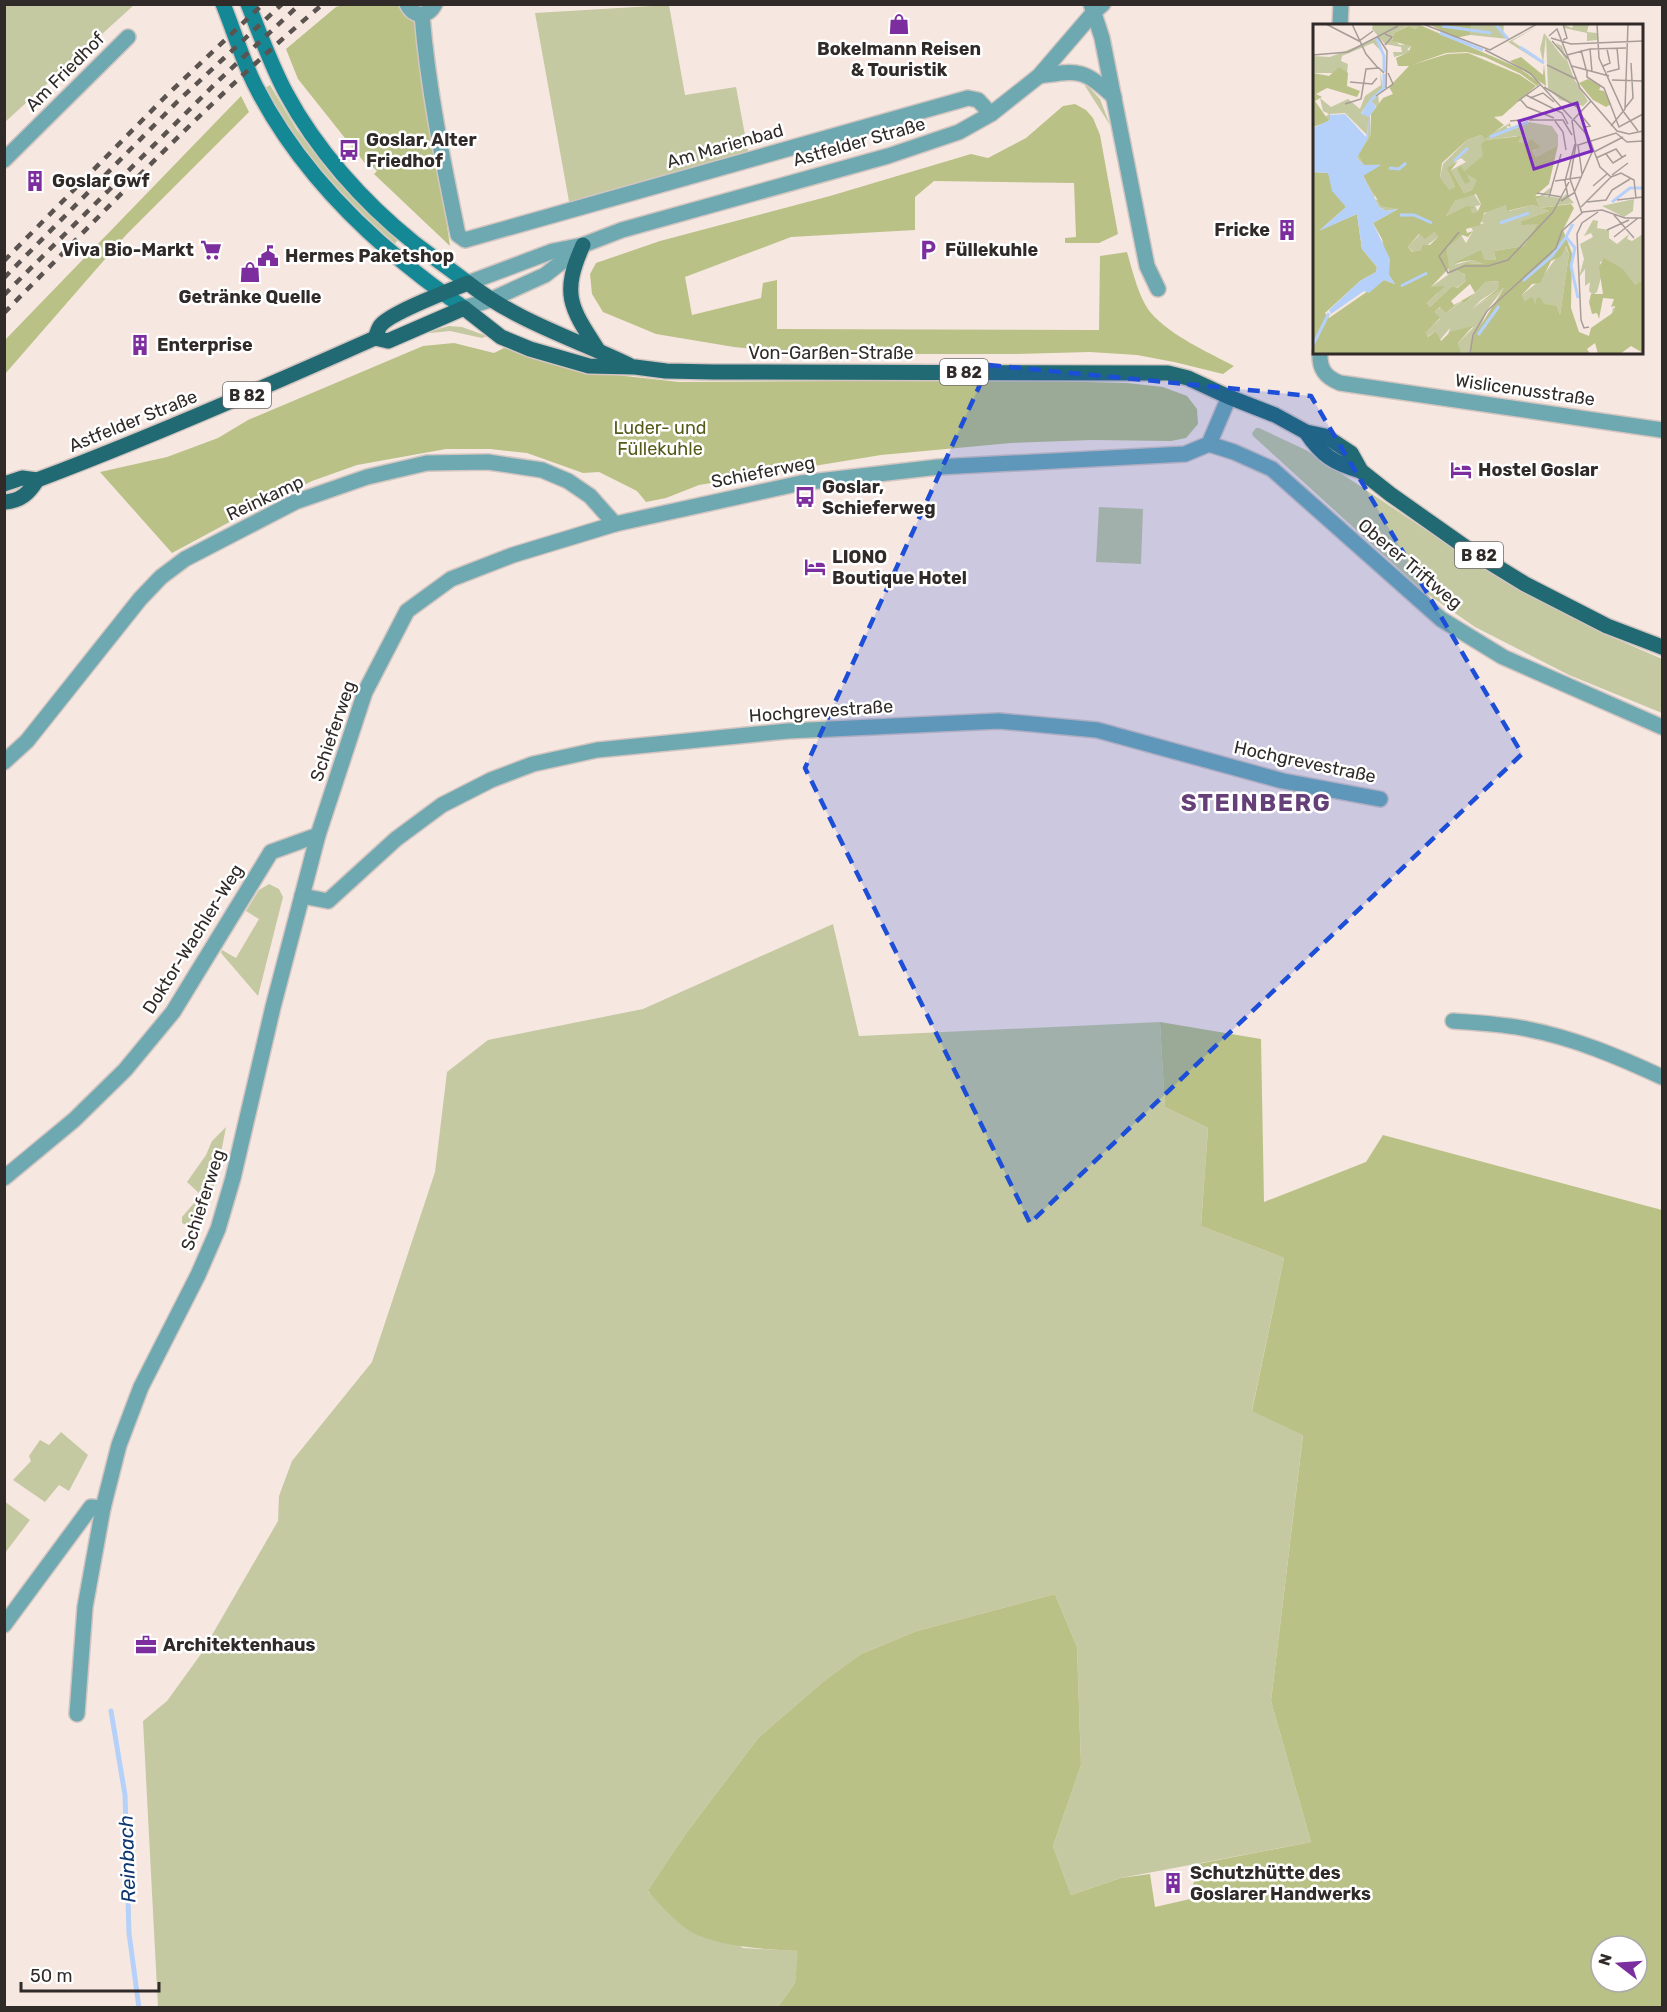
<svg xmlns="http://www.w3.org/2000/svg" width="1667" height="2012" font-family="Rubik,sans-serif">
	<rect width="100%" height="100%" fill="#f7e7e1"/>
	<!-- green -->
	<g fill="#c4c9a2">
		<path d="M5 4H134V5L5 122Z"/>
		<path d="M669 5 685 95 736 87 749 156 570 207 535 13Z"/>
		<path d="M1086 84 1100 99 1110 125 1085 86Z"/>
		<path d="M270 85 297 130 334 178 398 239 395 244C344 198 297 149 265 88Z"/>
		<path d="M449 326 462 327 487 336 482 338 450 331 431 333 428 332Z"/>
		<path d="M1256 428H1259L1306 450 1444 542 1535 598 1605 634 1662 659V713L1569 675 1475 627 1423 591 1253 436 1252 433Z"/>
		<path d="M1099 507 1143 509 1141 564 1096 562Z"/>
		<path d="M269 884 279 889 283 897 258 996 221 953 222 950 236 958 259 919 246 911 259 890Z"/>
		<path d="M833 924 859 1036 1160 1022 1165 1107 1208 1128 1201 1226 1284 1258 1252 1410 1303 1434 1271 1701 1311 1842 1121 1878 1071 1895 1053 1846 1081 1765 1077 1647 1055 1594 917 1631 861 1654 824 1681 759 1737 687 1832 648 1892 743 1948 799 1951 795 1983 778 2007H158L143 1721 167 1701 201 1654 278 1521 279 1496 292 1461 372 1362 435 1172 447 1072 488 1040 643 1009Z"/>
		<path d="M226 1127C219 1162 214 1199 198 1231L182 1223V1217L201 1195 187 1182 206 1155 212 1141Z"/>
		<path d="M61 1432 88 1455 69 1491 59 1485 45 1502 13 1480 31 1461 29 1456 40 1440 49 1445Z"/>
		<path d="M4 1501 30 1520 5 1553H4Z"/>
	</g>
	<!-- forest -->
	<g fill="#bac186" fill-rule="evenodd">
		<path d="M343 5H415L450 246 374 174 377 171 371 165 368 167 298 79 286 49 336 7Z"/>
		<path d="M241 96 249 112 126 235 5 374V340Z"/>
		<path d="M1075 104 1086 110 1093 118 1100 135 1118 234 1099 243H1065V238L1076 237 1074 183 934 181 915 197V230L791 237 685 277 692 315 761 298 763 283 777 280V329L1099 330 1100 256 1127 252C1132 269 1139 299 1151 313 1171 336 1208 352 1234 366L1223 374 1174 362 1137 355 1090 352 1015 354H806L734 347 656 334 603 312 592 294 590 274 596 263 660 241 830 196 971 154 988 158 1026 138 1063 106Z"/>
		<path d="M454 343 494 353 504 348 580 371 679 382 1007 380 1127 383 1163 387 1187 396 1197 409 1198 424 1186 438 1171 441 1092 440 1011 443 881 455 699 485 666 498 646 502 637 491 599 472 583 473 527 453 490 449H446L357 465 312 481 237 518 172 553 100 472 167 457 218 438 248 420 423 346Z"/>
		<path d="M1160 1022 1261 1039 1264 1202 1366 1162 1383 1135 1662 1210V2007H778L795 1983 798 1951C764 1949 730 1948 697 1935 680 1927 660 1905 648 1891L687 1832 759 1737 824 1681 861 1654 917 1631 1055 1594 1077 1647 1081 1765 1053 1846 1071 1895 1121 1878 1150 1874 1155 1907 1190 1899 1198 1864 1311 1842 1271 1701 1303 1435 1252 1411 1284 1258 1201 1226 1208 1128 1165 1107ZM1601 1946H1637V1982H1601Z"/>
	</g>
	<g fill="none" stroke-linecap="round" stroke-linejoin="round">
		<!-- stream -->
		<path stroke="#b6d1f9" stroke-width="5" d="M111 1711 125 1795 129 1933 139 2008"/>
		<defs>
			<g id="street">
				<path d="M407 4C414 18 428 17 435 4"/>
				<path d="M1091 4 1102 38 1147 266 1158 289"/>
				<path d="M422 15C428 89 443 162 458 235L465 240 968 98 978 100 991 114"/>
				<path d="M1340 26 1341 4"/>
				<path d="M1039 76C1080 70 1083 69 1114 97"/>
				<path d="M4 160 128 37"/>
				<path d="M468 283 553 251 583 245 622 230 888 156 959 132 991 114 1039 76 1094 12 1103 4"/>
				<path d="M464 308 490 300 545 275 581 247"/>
				<path d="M1320 352C1319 369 1325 377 1340 383L1662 430"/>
				<path d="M1209 444 1234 452 1272 469 1441 619 1503 657 1662 727"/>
				<path d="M4 762 27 741 140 599 161 577 185 559 295 502 367 477 427 463 488 462 542 470 568 481 590 496 615 524"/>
				<path d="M302 896 328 901 396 839 442 805 491 780 533 764 597 750 788 731 999 721 1097 730 1283 781 1380 799"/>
				<path d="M1453 1021C1478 1023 1503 1024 1527 1029 1574 1038 1619 1057 1662 1077"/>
				<path d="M4 1178 74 1120 125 1070 173 1012 271 852 318 835"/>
				<path d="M4 1625 91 1507 103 1508"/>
				<path d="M77 1714 85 1607 103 1508 119 1445 141 1387 198 1275 218 1229 233 1178 273 1007 318 835 365 692 407 611 451 579 513 555 615 524 801 483 938 467 1185 454 1209 444 1229 397"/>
			</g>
			<g id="secondary">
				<path d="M223 4C234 31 242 59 255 85 302 178 380 250 464 308"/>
				<path d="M248 4C260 34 271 65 286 93 316 149 363 202 413 242 431 256 450 269 468 283"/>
			</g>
			<g id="primary">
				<path d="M583 245C561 294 570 307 598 350"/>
				<path d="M375 338C377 334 378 328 381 325 392 312 451 290 468 283 516 321 575 339 629 365"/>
				<path d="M1306 432C1322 456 1334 463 1361 471"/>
				<path d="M4 484 22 478 37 480C151 437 263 388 375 338L388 341 464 308 501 337 530 349 589 366 635 367 666 371 714 372 1168 373 1188 378 1229 397 1275 415 1306 432 1325 436 1351 453 1361 471 1390 494 1468 549 1525 584 1607 626 1662 647"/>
				<path d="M4 502C21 501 29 493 37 480"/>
			</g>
		</defs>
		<!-- street casing -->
		<use href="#street" stroke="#d3c5c0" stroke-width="18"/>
		<!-- secondary casing -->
		<use href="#secondary" stroke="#d3c5c0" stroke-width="18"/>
		<!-- primary casing -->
		<use href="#primary" stroke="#d3c5c0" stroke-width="18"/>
		<!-- street -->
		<use href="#street" stroke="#6ea9b2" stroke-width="15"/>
		<!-- secondary -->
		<use href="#secondary" stroke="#158896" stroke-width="15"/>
		<!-- primary -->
		<use href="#primary" stroke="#216a73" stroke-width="15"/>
		<!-- rail -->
		<g stroke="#5b5350" stroke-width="4.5" stroke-dasharray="8 8" stroke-linecap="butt">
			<path d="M4 261 165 97 263 4"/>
			<path d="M4 278 177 102 282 4"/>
			<path d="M4 295 218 81 300 4"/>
			<path d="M4 313C108 208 210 99 323 4"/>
		</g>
	</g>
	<!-- marked area -->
	<path fill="#1d4ed8" fill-opacity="0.2" stroke="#1d4ed8" stroke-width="4.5" stroke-dasharray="12 8" stroke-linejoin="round" d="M989 365 1311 396 1522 754 1030 1223 805 768Z"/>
	<!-- icons -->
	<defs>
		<symbol id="shop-bare" viewBox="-9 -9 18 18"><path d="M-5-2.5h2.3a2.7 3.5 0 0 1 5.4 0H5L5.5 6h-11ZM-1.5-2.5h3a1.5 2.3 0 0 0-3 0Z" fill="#7c2e9f" stroke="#fff" stroke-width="2.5" paint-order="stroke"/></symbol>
		<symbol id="bus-bare" viewBox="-9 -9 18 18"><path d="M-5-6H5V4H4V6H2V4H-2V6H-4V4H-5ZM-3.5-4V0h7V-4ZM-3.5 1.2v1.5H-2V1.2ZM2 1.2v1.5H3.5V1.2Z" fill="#7c2e9f" stroke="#fff" stroke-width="2.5" paint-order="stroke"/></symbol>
		<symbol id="building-bare" viewBox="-9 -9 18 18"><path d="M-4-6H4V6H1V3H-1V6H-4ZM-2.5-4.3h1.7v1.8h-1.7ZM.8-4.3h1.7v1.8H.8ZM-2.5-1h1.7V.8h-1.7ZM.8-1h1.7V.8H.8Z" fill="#7c2e9f" stroke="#fff" stroke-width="2.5" paint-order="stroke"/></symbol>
		<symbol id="supermarket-bare" viewBox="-9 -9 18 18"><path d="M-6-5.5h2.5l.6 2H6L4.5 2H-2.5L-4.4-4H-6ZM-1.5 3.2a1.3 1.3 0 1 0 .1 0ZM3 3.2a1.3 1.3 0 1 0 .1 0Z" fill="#7c2e9f" stroke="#fff" stroke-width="2.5" paint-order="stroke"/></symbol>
		<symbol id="parking-bare" viewBox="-9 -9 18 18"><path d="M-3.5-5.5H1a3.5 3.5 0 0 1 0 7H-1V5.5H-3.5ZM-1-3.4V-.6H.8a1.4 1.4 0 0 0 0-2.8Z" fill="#7c2e9f" stroke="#fff" stroke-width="2.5" paint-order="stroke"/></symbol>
		<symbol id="civic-bare" viewBox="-9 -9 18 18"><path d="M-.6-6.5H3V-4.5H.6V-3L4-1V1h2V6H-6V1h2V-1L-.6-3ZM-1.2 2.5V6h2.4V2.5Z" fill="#7c2e9f" stroke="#fff" stroke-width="2.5" paint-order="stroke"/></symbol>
		<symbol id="hotel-bare" viewBox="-9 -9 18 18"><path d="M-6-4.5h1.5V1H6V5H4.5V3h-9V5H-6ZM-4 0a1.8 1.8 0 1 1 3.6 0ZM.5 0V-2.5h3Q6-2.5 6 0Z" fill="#7c2e9f" stroke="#fff" stroke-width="2.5" paint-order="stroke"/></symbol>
		<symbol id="office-bare" viewBox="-9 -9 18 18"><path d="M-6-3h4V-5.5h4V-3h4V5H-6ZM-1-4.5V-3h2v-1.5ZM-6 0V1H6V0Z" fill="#7c2e9f" stroke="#fff" stroke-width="2.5" paint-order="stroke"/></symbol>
	</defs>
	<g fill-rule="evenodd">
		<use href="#shop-bare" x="884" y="9" width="30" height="30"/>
		<use href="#bus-bare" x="334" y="135" width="30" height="30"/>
		<use href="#building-bare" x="20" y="166" width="30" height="30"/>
		<use href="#building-bare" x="1272" y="215" width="30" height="30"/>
		<use href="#supermarket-bare" x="196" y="235" width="30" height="30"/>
		<use href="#parking-bare" x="913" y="235" width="30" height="30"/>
		<use href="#civic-bare" x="253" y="241" width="30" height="30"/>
		<use href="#shop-bare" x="235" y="257" width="30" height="30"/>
		<use href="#building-bare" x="125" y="330" width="30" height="30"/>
		<use href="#hotel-bare" x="1446" y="455" width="30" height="30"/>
		<use href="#bus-bare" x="790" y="482" width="30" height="30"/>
		<use href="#hotel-bare" x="800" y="552" width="30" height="30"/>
		<use href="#office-bare" x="131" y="1630" width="30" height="30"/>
		<use href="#building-bare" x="1158" y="1868" width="30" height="30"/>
	</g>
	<g text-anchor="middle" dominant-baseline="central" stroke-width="5" stroke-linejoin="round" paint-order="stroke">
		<!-- shield labels -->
		<g fill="#fff" stroke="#6e6b68" stroke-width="1.5">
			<rect x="940" y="359" width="48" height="26" rx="4.5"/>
			<rect x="223" y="382" width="48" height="26" rx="4.5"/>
			<rect x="1455" y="542" width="48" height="26" rx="4.5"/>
		</g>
		<g font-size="16" font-weight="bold" fill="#302b28">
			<text x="964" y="372">B 82</text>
			<text x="247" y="395">B 82</text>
			<text x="1479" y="555">B 82</text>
		</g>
		<!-- poi labels -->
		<g font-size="18" font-weight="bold" fill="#302b28" stroke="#fff" text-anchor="start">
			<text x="899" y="49" text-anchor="middle">Bokelmann Reisen<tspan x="899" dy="21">&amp; Touristik</tspan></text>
			<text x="366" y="140">Goslar, Alter<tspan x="366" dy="21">Friedhof</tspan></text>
			<text x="52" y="181">Goslar Gwf</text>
			<text x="1270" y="230" text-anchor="end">Fricke</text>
			<text x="194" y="250" text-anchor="end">Viva Bio-Markt</text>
			<text x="945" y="250">Füllekuhle</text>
			<text x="285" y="256">Hermes Paketshop</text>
			<text x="250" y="297" text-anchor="middle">Getränke Quelle</text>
			<text x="157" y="345">Enterprise</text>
			<text x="1478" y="470">Hostel Goslar</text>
			<text x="822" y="487">Goslar,<tspan x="822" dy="21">Schieferweg</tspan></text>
			<text x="832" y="557">LIONO<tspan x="832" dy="21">Boutique Hotel</tspan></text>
			<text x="163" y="1645">Architektenhaus</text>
			<text x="1190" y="1873">Schutzhütte des<tspan x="1190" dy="21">Goslarer Handwerks</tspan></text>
		</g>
		<!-- street labels -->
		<g font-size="18" fill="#302b28" stroke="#fff">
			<text transform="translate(65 72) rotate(-45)">Am Friedhof</text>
			<text transform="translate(859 142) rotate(-16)">Astfelder Straße</text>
			<text transform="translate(725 146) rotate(-16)">Am Marienbad</text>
			<text x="831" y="353">Von-Garßen-Straße</text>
			<text transform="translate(1525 390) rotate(8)">Wislicenusstraße</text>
			<text transform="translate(133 421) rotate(-22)">Astfelder Straße</text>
			<text transform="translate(763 472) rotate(-11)">Schieferweg</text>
			<text transform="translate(265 498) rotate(-25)">Reinkamp</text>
			<text transform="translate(1410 564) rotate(40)">Oberer Triftweg</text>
			<text transform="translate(821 711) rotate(-4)">Hochgrevestraße</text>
			<text transform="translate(333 731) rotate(-71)">Schieferweg</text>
			<text transform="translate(1305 762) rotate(12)">Hochgrevestraße</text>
			<text transform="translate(193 939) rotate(-58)">Doktor-Wachler-Weg</text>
			<text transform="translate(203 1200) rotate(-72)">Schieferweg</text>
		</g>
		<!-- park labels -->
		<g font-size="18" fill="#565b19" stroke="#fff">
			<text x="660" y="428">Luder- und<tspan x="660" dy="21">Füllekuhle</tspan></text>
		</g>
		<!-- water labels -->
		<g font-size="20" font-style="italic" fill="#0f3872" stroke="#fff">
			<text transform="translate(127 1859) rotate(-92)">Reinbach</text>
		</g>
		<!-- district labels -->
		<g font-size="24" font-weight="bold" letter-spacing="1.5" fill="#653f78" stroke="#fff">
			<text x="1256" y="803">STEINBERG</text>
		</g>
	</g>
	<!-- overview -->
	<g transform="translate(1313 24)">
		<rect width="330" height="330" fill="#f7e7e1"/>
		<path d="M60 0H108L104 5 94 2 81 9 79 15 87 21 94 20 98 22 94 26 102 27 81 33 80 28H89L88 23 72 20 59 5ZM159 0H191L190 11 196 15 157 11ZM250 0 259 4 261 0H276L274 8 284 9V16L274 17V9L251 4ZM225 2 199 17 230 38 227 25 231 9 253 37 243 19 249 22 261 55 275 77 270 82 247 76 235 64 233 12 230 40 195 18ZM65 14 67 26 60 19 29 32 28 37 35 40 34 49H0V32L17 33ZM67 46 70 65 65 70 66 79 64 83 57 76 48 89 57 92 58 111 45 130 62 139H66L69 141 68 143 56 150 51 151 61 169 62 175 85 185 73 187 66 183 50 152 68 141H51L44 134V130L47 122 55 112 32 89 17 90V96L9 101 4 103 0 104 15 97 12 93 16 90 10 87 7 74 18 83 35 75 47 85 52 72 68 61ZM216 98 239 102 245 111V121L223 133 219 127 223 126 205 118 204 112 173 116 171 132 151 147 163 156 159 166 151 169 138 146 153 138 148 134 143 137 136 148 142 163 136 167 127 153 130 140 154 116 168 111 171 114 197 99 198 103 193 102 196 106ZM237 164 238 165 236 169 231 172 249 174 253 170 261 179 227 184 223 175ZM161 170 168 181 162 182 165 187 160 189 153 182 133 192 142 177ZM321 175 320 187 311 193 289 182ZM194 181 196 187 220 181 236 187 208 197 224 200 211 222 181 227 183 236 171 235 165 229 141 241 159 236 172 240 153 239 146 247 154 253 153 257 143 264 139 262 117 283 114 279 125 269V263H118L136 250 134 224 148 211 153 219 160 207 158 203 171 199 167 197 169 192 180 183ZM280 196 285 197 284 204 296 206V214L304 220 316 210 314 215 319 217 330 210 329 257 322 261 294 236 287 238 289 250 284 268 280 271 276 267 277 258 272 262V245L266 253 271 235 267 220 280 213 278 209 271 212ZM121 208 125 213 108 226 100 228 95 223 107 210ZM252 222 256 230 247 291 244 282 222 281 219 276 212 277 209 271 226 257ZM187 257 185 265 168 276 160 284 191 264 174 286 157 330H149L145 319 161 303 135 311 137 304 127 316 123 307 114 313 111 309 127 295 122 288 128 283 133 289 149 277 152 279 173 258ZM300 284 310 287 317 303V310L295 330 287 302 298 293Z" fill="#c4c9a2"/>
		<path d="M116 0H159L157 11 142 14ZM107 1 206 44 227 59 224 62 208 50 172 33 154 28 133 29 99 41 134 30 155 29 207 51 223 62 189 92 181 93 191 101 172 115 168 111 154 116 129 139 127 153 136 166 142 163 134 144 145 137 138 146 151 169 159 166 163 156 154 150 157 158 152 160 144 145 148 142 151 147 170 132 168 120 173 116 208 112 205 118 214 119 218 115 228 123 219 127 223 133 245 121 236 160 222 172H230L223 175 227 184 258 180 261 184 250 206 259 229 258 284 266 308 276 312 278 304 301 288 302 282 298 283 301 275 290 274 286 295 284 289 279 290 276 278 278 270H290L286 243 291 234 310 245 322 261 330 256V329L318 322 307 330H285L282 319 274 325 277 330H157L158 317 191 264 161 283 185 265 186 257 173 258 152 279 148 277 133 289 127 283 122 288 127 294 112 309 115 313 123 307 128 317 137 308 160 302 145 319 149 330H0V148L15 149 33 183 7 206 44 190 49 225 64 243 63 248 47 257 12 289 16 294 71 256 82 260 76 251 69 215 60 199 85 185 68 182 50 151 68 140 51 141 45 130 58 111V90L70 74 80 70 76 63 96 42H85L83 34 96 28 98 22 79 17 81 9 95 2 103 5ZM163 170 168 180 165 187 160 189 157 185 162 183 153 182 133 192 142 177ZM193 181 194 187 220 181 236 187 208 197 209 201 224 200 211 222 181 227 183 236 171 235 168 226 141 239 159 236 171 240 153 239 144 246 152 251 153 257 144 264 139 262 117 283 114 279 132 262 118 263 136 244 134 224 149 211 155 213 160 207 154 209 153 205 167 201 171 189ZM121 208 125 213 117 221H110L108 226 99 228 95 223 106 210 112 215ZM253 222 256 230 247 291 244 282 231 280 227 273 223 275V281L219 273 212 277 209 271 219 260 227 259 238 237 248 232ZM157 260 162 269 141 281 138 277ZM208 33 230 51 231 40 233 62 197 37ZM26 43 35 49 34 62 47 67 44 73 14 64 3 70 9 73 2 77 16 97 0 103V49L16 52ZM275 55 288 62 286 66 291 67 298 80 293 83 280 76 266 59Z" fill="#bac186" fill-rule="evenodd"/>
		<path d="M57 75 63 83 56 93 55 114 44 134 51 141H68L50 152 66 183 73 187 85 185 60 199 77 235 76 251 82 260 71 256 56 269 51 267 18 290 16 286 47 257 63 248 64 243 49 225 44 190 6 207 33 183 19 167 15 149 0 148V104L17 96V91L32 90 53 113 56 93 48 90Z" fill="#b6d1f9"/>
		<path fill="none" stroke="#b6d1f9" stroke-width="3" d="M183 1 195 15M129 2 178 9M127 9 170 26M63 13 71 32V48M207 23 231 39M58 76 71 64V50M177 113 215 98M141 137 155 124M76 144 86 145 93 139M299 178 317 164H330M87 191H101L119 199M187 199 216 189M260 200 253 213 262 224 258 242 265 274M210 257 239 232 253 213M88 262 114 249M165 311 186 282M0 321 16 289"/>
		<path fill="none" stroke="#a79c97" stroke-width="1.5" d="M13 0 46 17 60 7M39 0 53 30 65 44M110 0 177 26 224 0M250 0 254 14 250 16M284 0 286 34 310 87 325 107M236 12 244 5 267 64 278 77M65 13 74 27 73 64M238 14 258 20 330 17M239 17 257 37M72 21 79 13 72 10M277 25 279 48M172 26 217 49 259 95M268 26 273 45M0 31 35 28 85 2M254 31 277 25 313 24M234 41 263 55M259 42 296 52M290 42 297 39 294 25M274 46V53L291 64 306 103 330 90M294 48 306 45 304 24M299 56 330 57M37 58 59 60 64 54M231 63 264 83M213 71 249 89 255 100M63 72 80 60 75 49M217 74 230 69 241 78M207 75 214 83 241 94M205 77 227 61M278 77 304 107 316 110 330 107M32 80 48 75 53 45 66 44 71 49M312 84 320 74 318 39M268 91 277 102 272 103M268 92 274 111M216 96H250L259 111M261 96 274 111M197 97 220 95M242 97 250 108 253 126M298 102 312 85 315 0M275 111 287 143 298 153M278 117 303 109 314 118 330 117M263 120 257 155 269 189M263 122 259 97 278 77M281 128 310 113M293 130 300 139 313 131M283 134 303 125 309 133M269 150 265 121 278 117M299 151 315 139M298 153 308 149 321 156 323 174M242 157 269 153M280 162 294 150M224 169 249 173M236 173 248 130M255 173 252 157 262 120M304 176 330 173M248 177 261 169 280 126M274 178 293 176 299 166 317 155M268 183 298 153M301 191 321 214M294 206 316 196M146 208 126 232 135 249 151 242H175L195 236 240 188 256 158M301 213 325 194M276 303 271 304 268 296 264 210 269 199 285 188M157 330 160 311 174 287 243 224 249 207 270 188 289 186 312 194H330"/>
		<path fill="#7b2cbf" fill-opacity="0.15" stroke="#7b2cbf" stroke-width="3" d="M264 79 279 127 221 145 206 97Z"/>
		<rect width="330" height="330" fill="none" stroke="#302b28" stroke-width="3"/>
	</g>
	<!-- border -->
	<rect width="1667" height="2012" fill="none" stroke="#302b28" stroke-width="12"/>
	<!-- north arrow -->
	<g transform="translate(1619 1964) rotate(287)"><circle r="28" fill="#ffffff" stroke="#acaaa9" stroke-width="1.5"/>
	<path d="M0-4.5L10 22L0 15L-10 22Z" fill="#7c2e9f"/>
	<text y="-9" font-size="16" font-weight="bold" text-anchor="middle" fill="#302b28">N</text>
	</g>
	<!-- scale -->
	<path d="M21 1982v9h138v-9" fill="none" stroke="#302b28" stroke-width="3"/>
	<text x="30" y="1982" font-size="18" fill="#302b28" stroke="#ffffff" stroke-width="4.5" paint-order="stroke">50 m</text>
</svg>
